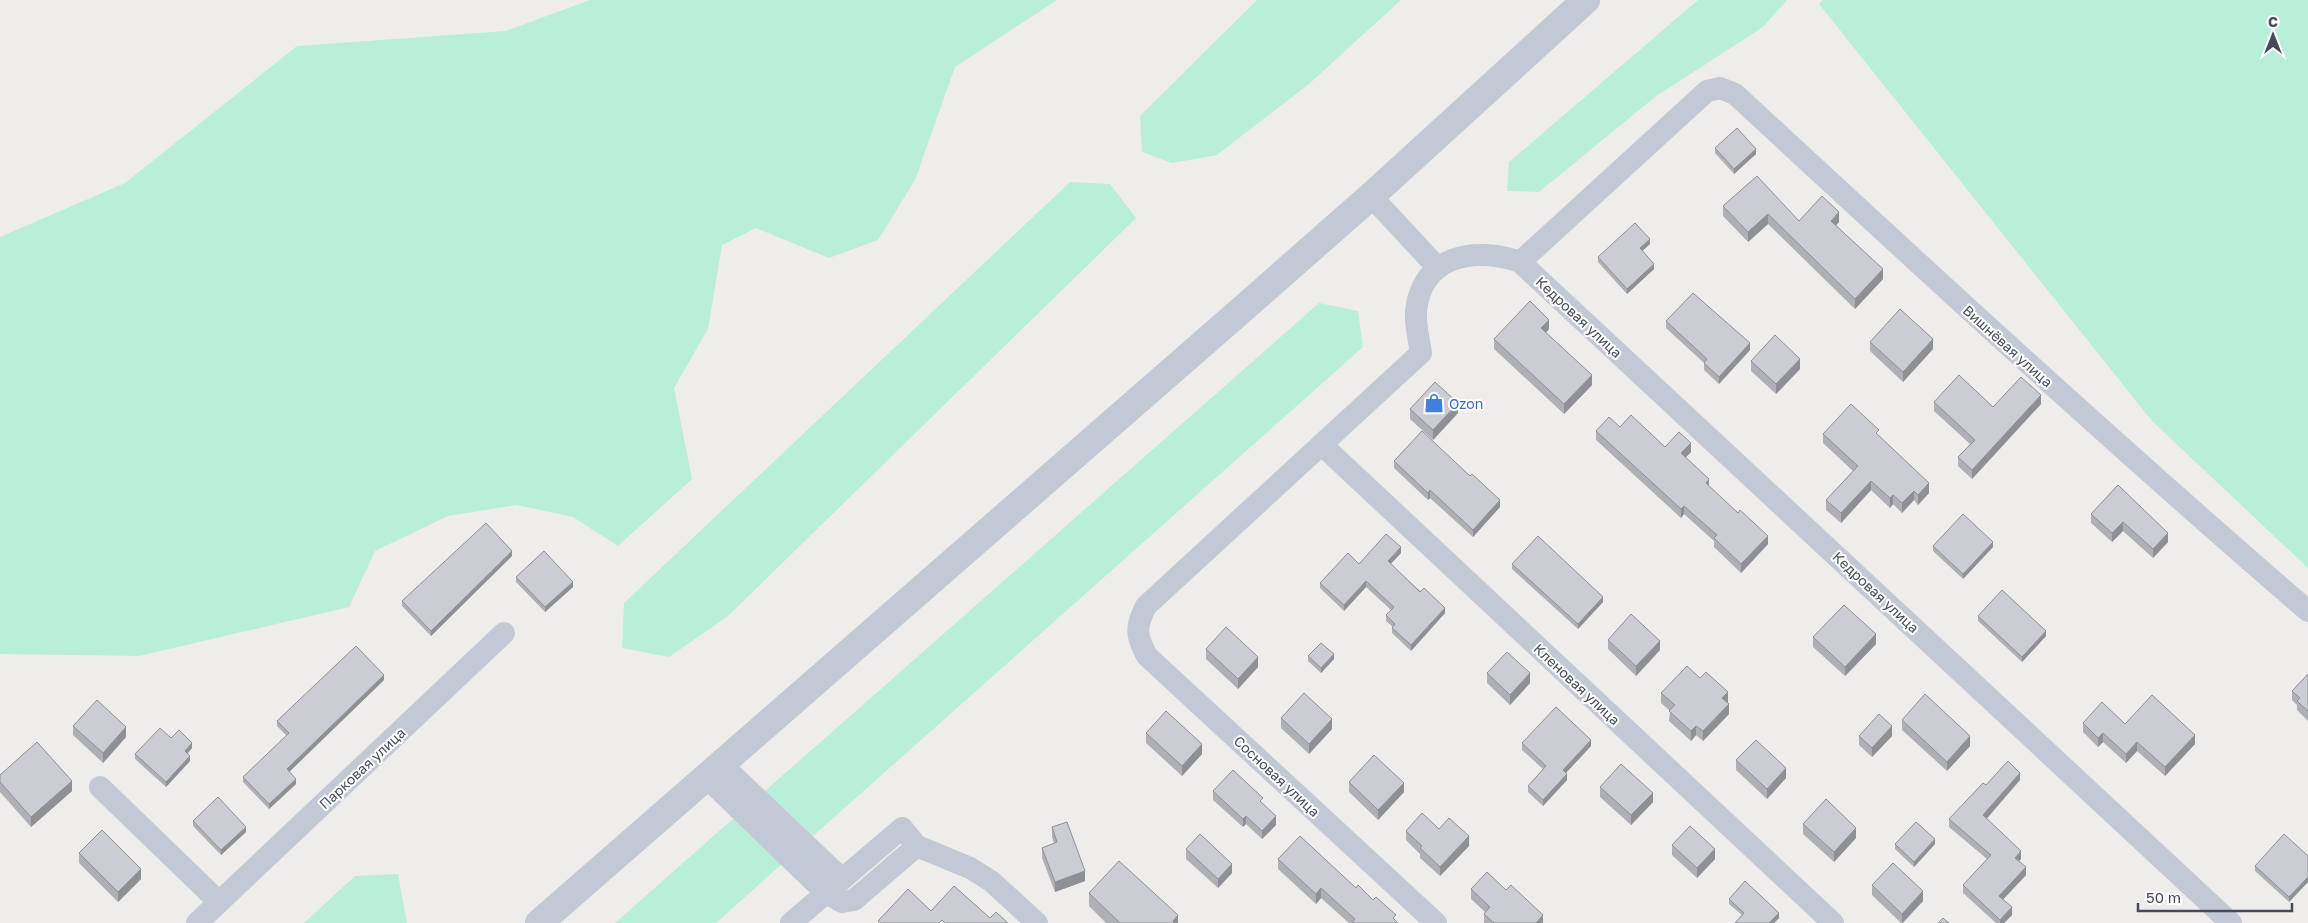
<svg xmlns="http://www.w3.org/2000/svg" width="2308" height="923" font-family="'Golos Text',sans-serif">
	<rect width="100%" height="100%" fill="#efedec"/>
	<!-- green -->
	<g fill="#b9eeda">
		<path d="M590 0H1057L955 67 915 180 878 240 829 258 756 228 722 245 708 329 674 388 692 479 618 546 573 517 517 505 448 516 375 551 349 607 139 656 0 654V237L125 183 297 46 506 31Z"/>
		<path d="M1257 0H1401L1309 84 1217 155 1172 163 1142 152 1140 116Z"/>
		<path d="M1698 0H1787L1763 27 1655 97 1539 192 1507 191 1509 162Z"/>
		<path d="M1823 0H2308V568L2152 421 1819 4Z"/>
		<path d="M1070 182 1110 184 1136 218 728 616 669 657 622 648 624 603Z"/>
		<path d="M1319 303 1358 311 1363 347 813 836 765 791Z"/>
		<path d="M735 817 783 863 716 923H615Z"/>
		<path d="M398 874 407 923H304L355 876Z"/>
	</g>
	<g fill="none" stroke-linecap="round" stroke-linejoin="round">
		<!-- minor -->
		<g stroke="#c2c8d4" stroke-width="22">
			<path d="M1371 196 1437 267"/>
			<path d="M1520 262 1707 91 1720 88 1735 94C1924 269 2113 443 2308 611"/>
			<path d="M1322 445 1833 923"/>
			<path d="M721 764 842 879"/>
			<path d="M706 777 826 893 842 902 854 900 917 846"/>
			<path d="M100 787 219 902"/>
			<path d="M197 923 504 633"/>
			<path d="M791 923 902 828 917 846 970 868 991 881 1037 923"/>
			<path d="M1436 923 1147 656C1136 636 1135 627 1146 606L1421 353C1419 340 1415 325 1416 311 1422 255 1475 246 1520 262L2231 923"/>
		</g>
		<!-- tertiary -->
		<path stroke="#c2c8d4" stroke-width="28" d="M539 923 1246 306 1371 196 1586 0"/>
	</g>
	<!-- wall -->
	<g fill="#afb0b6">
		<path d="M1715 148 1756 154 1734 174 1715 153Z"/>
		<path d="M1723 206 1799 221 1839 222 1836 225 1883 279 1855 309 1768 224 1748 242 1723 216Z"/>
		<path d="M1650 244 1642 251 1654 269 1627 294 1598 262V257Z"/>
		<path d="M1666 321 1750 350 1719 384 1704 370V363L1666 328Z"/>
		<path d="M1549 329 1546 333 1592 385 1564 414 1494 349V339Z"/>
		<path d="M1870 342 1933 349 1903 382 1870 351Z"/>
		<path d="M1751 361 1800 369 1776 394 1751 371Z"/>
		<path d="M1934 402 1993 407 2041 404 1972 479 1958 466V457L1970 444 1934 411Z"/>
		<path d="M1410 409 1458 413 1433 440 1410 419Z"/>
		<path d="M1596 431 1691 452 1686 457 1709 486 1768 544 1741 573 1714 547V541L1684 514 1681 518 1596 440Z"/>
		<path d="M1823 434 1879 436 1929 493 1918 505 1914 500 1902 513 1893 504 1890 508 1871 490 1841 523 1826 510V500L1853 471 1823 443Z"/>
		<path d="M1394 461 1500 507 1473 537 1430 498 1428 500 1394 468Z"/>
		<path d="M2118 485 2168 542 2153 558 2123 531 2112 542 2091 523V514Z"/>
		<path d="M1933 546 1993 547 1963 579 1933 551Z"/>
		<path d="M1401 553 1390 564 1445 613 1411 651 1392 633V628L1393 627 1386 621V615L1391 610 1366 587 1344 611 1320 588V583L1359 564Z"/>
		<path d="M512 556 431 636 402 606V601Z"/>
		<path d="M1512 564 1603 602 1578 629 1512 569Z"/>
		<path d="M516 577 573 587 545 612 516 582Z"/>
		<path d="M1978 616 2046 636 2022 662 1978 621Z"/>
		<path d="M1813 637 1876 644 1845 676 1813 647Z"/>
		<path d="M1608 640 1660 650 1636 676 1608 649Z"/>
		<path d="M1206 649 1258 667 1238 689 1206 659Z"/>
		<path d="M1308 656 1334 659 1321 673 1308 661Z"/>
		<path d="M1487 673 1530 683 1510 705 1487 683Z"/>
		<path d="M2308 674V721L2297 710V705L2292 700V691Z"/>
		<path d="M384 680 289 772 296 784 269 809 243 782V777L287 736 277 726V721Z"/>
		<path d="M1661 693 1728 702 1727 703 1729 714 1703 741 1696 735 1691 741 1669 721 1670 711 1661 703Z"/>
		<path d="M1281 718 1332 729 1309 754 1281 728Z"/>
		<path d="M1902 720 1970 746 1947 771 1902 730Z"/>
		<path d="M2083 723 2125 724 2195 744 2165 776 2137 751 2126 763 2103 742 2098 747 2083 732Z"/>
		<path d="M73 726 126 737 103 763 73 735Z"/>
		<path d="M1146 733 1202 754 1182 776 1146 743Z"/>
		<path d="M1859 736H1892L1872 757 1859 745Z"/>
		<path d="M171 738 192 748 188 753 190 761 166 787 135 759V754Z"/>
		<path d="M1522 743 1591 746 1566 773 1567 780 1543 806 1528 792V786L1543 769 1522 750Z"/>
		<path d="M1736 760 1786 778 1767 799 1736 770Z"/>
		<path d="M0 775 72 791 31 827 0 792Z"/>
		<path d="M2020 780 1986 818 2021 859 2019 861 2026 875 2003 899 2012 915 2004 923H1996L1963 893V885L1987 859 1949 827V819L1986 785Z"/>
		<path d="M1349 782 1404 792 1378 820 1349 792Z"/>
		<path d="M1600 787 1653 802 1631 825 1600 797Z"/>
		<path d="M1213 791 1263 804 1276 825 1262 839 1246 824 1243 827 1213 800Z"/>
		<path d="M193 821 246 832 221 855 193 826Z"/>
		<path d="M1803 824 1856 838 1834 862 1803 834Z"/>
		<path d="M1052 827 1085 881 1055 892 1042 858V848L1054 843 1052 837Z"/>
		<path d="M1439 829 1469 846 1440 876 1420 858V854L1406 840V831Z"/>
		<path d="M1895 844H1935L1914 867 1895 849Z"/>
		<path d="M1672 845 1715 859 1697 878 1672 855Z"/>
		<path d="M1186 849 1232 873 1218 888 1186 859Z"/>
		<path d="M79 853 141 879 118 902 79 863Z"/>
		<path d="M2308 856V882L2289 902 2255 871V866Z"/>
		<path d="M1278 859 1356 888 1398 923H1349L1321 898 1316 904 1278 869Z"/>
		<path d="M1872 885 1923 901 1903 923H1901L1872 895Z"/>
		<path d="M1471 889 1506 890 1543 923H1484V914L1485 912 1471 899Z"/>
		<path d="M1089 893 1178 923H1106L1089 906Z"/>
		<path d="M1729 899 1779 918 1774 923H1735L1742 915 1729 904Z"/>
	</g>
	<!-- shaded-wall -->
	<g fill="#8f9094">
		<path d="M1756 149V154L1734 174V169Z"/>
		<path d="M1839 212V222L1831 231V221Z"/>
		<path d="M1768 214V224L1748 242V232Z"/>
		<path d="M1650 239V244L1640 253V248Z"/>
		<path d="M1654 264V269L1627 294V289Z"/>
		<path d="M1883 269V279L1855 309V299Z"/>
		<path d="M1549 320V329L1541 338V328Z"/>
		<path d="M1933 339V349L1903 382V372Z"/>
		<path d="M1750 343V350L1719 384V377Z"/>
		<path d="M1800 359V369L1776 394V384Z"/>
		<path d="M1592 375V385L1564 414V404Z"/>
		<path d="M2041 395V404L1972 479V470Z"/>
		<path d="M1458 403V413L1433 440V430Z"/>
		<path d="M1691 443V452L1681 462V453Z"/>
		<path d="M1709 479V488L1706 483Z"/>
		<path d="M1871 481V490L1841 523V513Z"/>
		<path d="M1929 483V493L1918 505V495Z"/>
		<path d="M1430 490V498L1428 500V493Z"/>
		<path d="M1914 491V500L1902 513V503Z"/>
		<path d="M1893 495V504L1890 508V498Z"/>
		<path d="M1500 500V507L1473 537V530Z"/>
		<path d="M1684 506V514L1681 518V509Z"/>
		<path d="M2123 522V531L2112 542V533Z"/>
		<path d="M2168 533V542L2153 558V549Z"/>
		<path d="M1768 536V544L1741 573V564Z"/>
		<path d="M1993 542V547L1963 579V574Z"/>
		<path d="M1401 547V553L1388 567V561Z"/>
		<path d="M512 551V556L431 636V631Z"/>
		<path d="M1366 581V587L1344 611V605Z"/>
		<path d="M573 582V587L545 612V607Z"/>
		<path d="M1603 597V602L1578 629V624Z"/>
		<path d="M1445 608V613L1411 651V645Z"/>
		<path d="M2046 631V636L2022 662V657Z"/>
		<path d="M1876 634V644L1845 676V667Z"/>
		<path d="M1660 641V650L1636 676V666Z"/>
		<path d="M1334 654V659L1321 673V668Z"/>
		<path d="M1258 657V667L1238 689V679Z"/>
		<path d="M1530 673V683L1510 705V695Z"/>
		<path d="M384 675V680L287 774V769Z"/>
		<path d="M1728 692V702L1722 708V698Z"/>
		<path d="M1729 704V714L1703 741V731Z"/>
		<path d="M1332 719V729L1309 754V744Z"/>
		<path d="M1696 726V735L1691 741V731Z"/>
		<path d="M1892 726V736L1872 757V748Z"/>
		<path d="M126 727V737L103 763V753Z"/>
		<path d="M2103 733V742L2098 747V738Z"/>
		<path d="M2195 735V744L2165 776V767Z"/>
		<path d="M1970 736V746L1947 771V762Z"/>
		<path d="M1591 740V746L1563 776V770Z"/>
		<path d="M2137 742V751L2126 763V754Z"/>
		<path d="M192 743V748L185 756V751Z"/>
		<path d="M1202 744V754L1182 776V766Z"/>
		<path d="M190 756V761L166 787V782Z"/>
		<path d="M1786 768V778L1767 799V789Z"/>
		<path d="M2020 773V780L1983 823V815Z"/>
		<path d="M1567 774V780L1543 806V800Z"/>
		<path d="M296 779V784L269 809V804Z"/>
		<path d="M72 781V791L31 827V817Z"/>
		<path d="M1404 783V792L1378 820V810Z"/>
		<path d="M1653 793V802L1631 825V815Z"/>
		<path d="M1246 816V824L1243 827V819Z"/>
		<path d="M1276 816V825L1262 839V831Z"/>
		<path d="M246 827V832L221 855V850Z"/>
		<path d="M1856 828V838L1834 862V852Z"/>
		<path d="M1469 836V846L1440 876V867Z"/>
		<path d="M1935 839V844L1914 867V862Z"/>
		<path d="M1715 849V859L1697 878V868Z"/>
		<path d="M2021 851V859L2015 865V858Z"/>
		<path d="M1232 864V873L1218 888V879Z"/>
		<path d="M2026 867V875L1999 904V896Z"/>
		<path d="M141 869V879L118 902V892Z"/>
		<path d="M1085 871V881L1055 892V882Z"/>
		<path d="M2308 877V882L2289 902V897Z"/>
		<path d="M1321 888V898L1316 904V894Z"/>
		<path d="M1923 891V901L1902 923V914Z"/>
		<path d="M2012 907V915L2004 923H2000V920Z"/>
		<path d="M1779 913V918L1774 923H1769Z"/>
		<path d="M1178 915V923H1173V921Z"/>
		<path d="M1543 915V923H1536Z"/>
	</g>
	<!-- building -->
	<g fill="#cccdd4" stroke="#8f9094">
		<path d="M1737 128 1756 149 1734 169 1715 148Z"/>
		<path d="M1757 176 1799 221 1822 196 1839 212 1831 221 1883 269 1855 299 1768 214 1748 232 1723 206Z"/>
		<path d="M1635 223 1650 239 1640 248 1654 264 1627 289 1598 257Z"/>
		<path d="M1693 293 1750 343 1719 377 1704 363 1707 359 1666 321Z"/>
		<path d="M1530 301 1549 320 1541 328 1592 375 1564 404 1494 339Z"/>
		<path d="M1900 309 1933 339 1903 372 1870 342Z"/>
		<path d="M1775 335 1800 359 1776 384 1751 361Z"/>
		<path d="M1959 375 1993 407 2021 377 2041 395 1972 470 1958 457 1975 440 1934 402Z"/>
		<path d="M1435 382 1458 403 1433 430 1410 409Z"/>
		<path d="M1851 404 1879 430 1876 433 1929 483 1918 495 1914 491 1902 503 1893 495 1890 498 1871 481 1841 513 1826 500 1858 466 1823 434Z"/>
		<path d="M1631 415 1665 447 1679 432 1691 443 1681 453 1709 479 1706 483 1738 513 1740 510 1768 536 1741 564 1714 538 1717 535 1684 506 1681 509 1596 431 1609 417 1620 427Z"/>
		<path d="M1422 431 1470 476 1472 474 1500 500 1473 530 1430 490 1428 493 1394 461Z"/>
		<path d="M2118 485 2168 533 2153 549 2123 522 2112 533 2091 514Z"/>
		<path d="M1963 514 1993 542 1963 574 1933 546Z"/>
		<path d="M486 523 512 551 431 631 402 601Z"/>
		<path d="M1386 534 1401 547 1388 561 1420 592 1424 588 1445 608 1411 645 1392 628 1395 624 1386 615 1394 607 1366 581 1344 605 1320 583 1348 553 1359 564Z"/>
		<path d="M1538 536 1603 597 1578 624 1512 564Z"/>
		<path d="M544 551 573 582 545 607 516 577Z"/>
		<path d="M2002 590 2046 631 2022 657 1978 616Z"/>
		<path d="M1844 605 1876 634 1845 667 1813 637Z"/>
		<path d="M1631 614 1660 641 1636 666 1608 640Z"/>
		<path d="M1226 627 1258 657 1238 679 1206 649Z"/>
		<path d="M1321 643 1334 654 1321 668 1308 656Z"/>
		<path d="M356 646 384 675 287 769 296 779 269 804 243 777 289 733 277 721Z"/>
		<path d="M1507 652 1530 673 1510 695 1487 673Z"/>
		<path d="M1687 666 1700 678 1706 672 1728 692 1722 698 1729 704 1703 731 1696 726 1691 731 1669 711 1675 705 1661 693Z"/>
		<path d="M2308 674V711L2297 701 2300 698 2292 691Z"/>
		<path d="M1304 693 1332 719 1309 744 1281 718Z"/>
		<path d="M1925 694 1970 736 1947 762 1902 720Z"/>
		<path d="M2152 695 2195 735 2165 767 2137 742 2126 754 2103 733 2098 738 2083 723 2102 702 2125 724Z"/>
		<path d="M97 700 126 727 103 753 73 726Z"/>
		<path d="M1556 707 1591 740 1563 770 1567 774 1543 800 1528 786 1546 766 1522 743Z"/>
		<path d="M1166 711 1202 744 1182 766 1146 733Z"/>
		<path d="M1879 714 1892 726 1872 748 1859 736Z"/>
		<path d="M160 728 171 738 179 730 192 743 185 751 190 756 166 782 135 754Z"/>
		<path d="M1756 740 1786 768 1767 789 1736 760Z"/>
		<path d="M37 742 72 781 31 817 0 782V775Z"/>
		<path d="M1374 755 1404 783 1378 810 1349 782Z"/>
		<path d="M2008 761 2020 773 1983 815 2021 851 2015 858 2026 867 1999 896 2012 907 2000 920 1963 885 1991 855 1949 819 1983 783 1986 785Z"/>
		<path d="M1621 764 1653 793 1631 815 1600 787Z"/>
		<path d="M1233 770 1263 798 1260 801 1276 816 1262 831 1246 816 1243 819 1213 791Z"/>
		<path d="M218 797 246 827 221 850 193 821Z"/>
		<path d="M1826 799 1856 828 1834 852 1803 824Z"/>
		<path d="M1422 813 1439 829 1449 818 1469 836 1440 867 1420 848 1422 846 1406 831Z"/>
		<path d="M1067 822 1085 871 1055 882 1042 848 1057 842 1052 827Z"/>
		<path d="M1916 822 1935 839 1914 862 1895 844Z"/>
		<path d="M1690 826 1715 849 1697 868 1672 845Z"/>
		<path d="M102 830 141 869 118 892 79 853Z"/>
		<path d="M1200 834 1232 864 1218 879 1186 849Z"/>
		<path d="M2284 834 2308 856V877L2289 897 2255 866Z"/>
		<path d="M1300 836 1356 888 1358 885 1373 900 1376 897 1396 915 1393 918 1398 923H1352L1355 919 1321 888 1316 894 1278 859Z"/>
		<path d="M1119 861 1178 915 1173 921 1175 923H1120L1089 893Z"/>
		<path d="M1893 863 1923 891 1902 914 1872 885Z"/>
		<path d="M1487 872 1506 890 1511 885 1543 915 1536 923H1494L1484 914 1490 907 1471 889Z"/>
		<path d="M1745 881 1779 913 1769 923H1735L1744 913 1729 899Z"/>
		<path d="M954 886 990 918 996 912 1008 923H945L942 920 939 923H881L878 921 908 889 931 911Z"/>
		<path d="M1943 918 1949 923H1938Z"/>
	</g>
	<!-- icons -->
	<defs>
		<symbol id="shop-bare" viewBox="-9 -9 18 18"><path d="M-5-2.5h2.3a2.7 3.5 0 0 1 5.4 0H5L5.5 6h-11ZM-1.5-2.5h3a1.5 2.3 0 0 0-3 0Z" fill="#3f7fe0" stroke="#fff" stroke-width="2.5" paint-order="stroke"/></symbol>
	</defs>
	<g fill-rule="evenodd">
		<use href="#shop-bare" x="1420" y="389" width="28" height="28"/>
	</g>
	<g text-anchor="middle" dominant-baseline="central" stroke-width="4" stroke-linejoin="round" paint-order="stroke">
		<!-- street labels -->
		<g font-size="14" fill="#454b59" stroke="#fff">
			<text transform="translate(1579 317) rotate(43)">Кедровая улица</text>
			<text transform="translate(2008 346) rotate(42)">Вишнёвая улица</text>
			<text transform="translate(1876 592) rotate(43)">Кедровая улица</text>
			<text transform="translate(1577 684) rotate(43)">Кленовая улица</text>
			<text transform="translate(362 768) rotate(-43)">Парковая улица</text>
			<text transform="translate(1277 776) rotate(43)">Сосновая улица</text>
		</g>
		<!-- shop labels -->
		<g font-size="14" fill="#366cbe" stroke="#fff" text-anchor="start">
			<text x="1449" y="403">Ozon</text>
		</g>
	</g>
	<!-- north arrow -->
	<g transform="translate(2273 35)" stroke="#ffffff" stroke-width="4" paint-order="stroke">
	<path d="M0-4L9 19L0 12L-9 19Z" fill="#454b59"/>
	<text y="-8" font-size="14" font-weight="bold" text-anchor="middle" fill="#454b59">С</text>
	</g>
	<!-- scale -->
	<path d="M2138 903v8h154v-8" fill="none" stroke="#454b59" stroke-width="2.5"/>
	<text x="2146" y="903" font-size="15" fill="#454b59" stroke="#ffffff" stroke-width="4" paint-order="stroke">50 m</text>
</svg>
